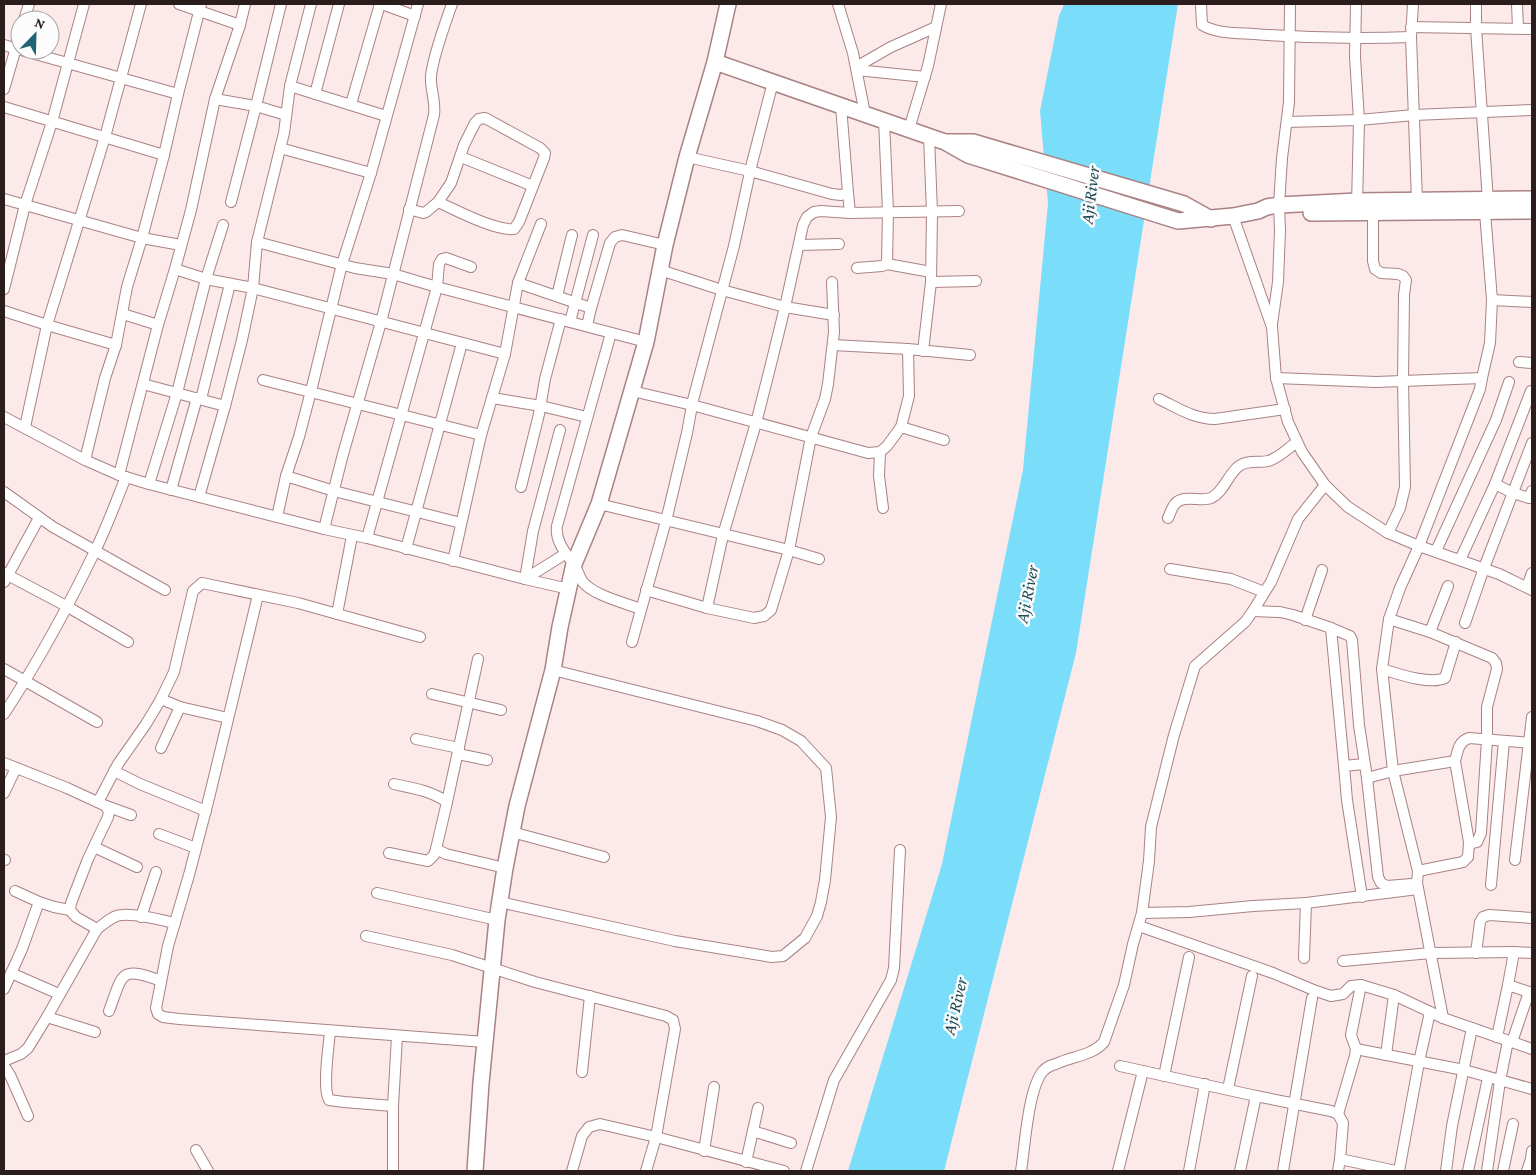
<svg xmlns="http://www.w3.org/2000/svg" width="1536" height="1175" font-family="'Crimson Pro',serif">
	<rect width="100%" height="100%" fill="#fceaea"/>
	<!-- water -->
	<path fill="#7addf9" d="M1064 4H1178L1076 653 944 1171H848L942 864 1023 470 1048 203 1040 111 1059 16Z"/>
	<g fill="none" stroke-linecap="round" stroke-linejoin="round">
		<defs>
			<g id="street">
				<path d="M179 4 240 25"/>
				<path d="M382 4 415 16"/>
				<path d="M838 4 853 53 865 114"/>
				<path d="M1201 4 1202 25C1218 34 1237 33 1254 34 1307 38 1359 39 1411 37"/>
				<path d="M1356 4 1355 57 1359 120 1357 205"/>
				<path d="M1413 4 1411 37 1417 201"/>
				<path d="M1517 4 1518 28"/>
				<path d="M24 20 29 4"/>
				<path d="M1411 27 1532 29"/>
				<path d="M4 45 20 50"/>
				<path d="M21 50 178 94"/>
				<path d="M856 67 891 47 936 27"/>
				<path d="M857 70 925 77"/>
				<path d="M290 86 386 116"/>
				<path d="M4 89 20 34"/>
				<path d="M315 94 339 4"/>
				<path d="M215 99 256 106 286 115"/>
				<path d="M351 104 380 4"/>
				<path d="M4 107 164 155"/>
				<path d="M884 120 888 212 887 264"/>
				<path d="M1287 122 1359 120 1414 115 1532 110"/>
				<path d="M909 129 928 66 941 4"/>
				<path d="M280 148 371 173"/>
				<path d="M461 157 533 186"/>
				<path d="M687 157 750 171 832 194 841 195 848 193 841 106"/>
				<path d="M848 193 850 213"/>
				<path d="M4 199 142 238 181 245"/>
				<path d="M231 202 256 106 281 4"/>
				<path d="M409 209 423 213 426 212 438 202 451 183 464 145 475 123 479 119 485 118 540 148 545 153 544 158 519 222 514 229C495 231 456 210 438 202"/>
				<path d="M1373 212V261L1375 269 1381 273 1398 274 1403 276 1406 280 1404 295 1403 381 1405 487 1400 508 1388 533"/>
				<path d="M1233 216 1272 327 1276 378 1288 422 1302 452 1325 485 1348 507 1388 533 1419 546 1499 574 1532 590"/>
				<path d="M257 242 355 268 393 274 437 287 646 342"/>
				<path d="M799 245 839 244"/>
				<path d="M857 268 882 266 887 264 931 272"/>
				<path d="M175 269 206 279 253 288 505 354"/>
				<path d="M660 270 722 290 785 307 834 315"/>
				<path d="M931 282 976 281"/>
				<path d="M518 283 591 308"/>
				<path d="M4 289 25 205 52 122 84 4"/>
				<path d="M557 296 572 235"/>
				<path d="M1492 300 1532 302"/>
				<path d="M4 311 47 325 116 345"/>
				<path d="M123 314 158 325"/>
				<path d="M570 322 593 235"/>
				<path d="M1272 324 1278 282 1280 230 1279 205 1282 158 1289 102 1290 4"/>
				<path d="M587 326 591 308 610 243 615 237 622 235 665 245"/>
				<path d="M611 333 557 526C555 541 565 552 573 563 577 569 579 575 582 581 592 595 625 603 641 609"/>
				<path d="M833 345 908 349 970 355"/>
				<path d="M923 351 931 282 932 212 929 136"/>
				<path d="M1519 362 1532 363"/>
				<path d="M1276 378 1376 382 1482 378"/>
				<path d="M263 380 481 435"/>
				<path d="M143 384 225 406"/>
				<path d="M632 391 692 405 868 453 880 452 887 446 901 427 909 396 908 349"/>
				<path d="M492 398 541 406 587 417"/>
				<path d="M201 399 230 284"/>
				<path d="M1159 399C1178 408 1194 419 1215 419L1285 409"/>
				<path d="M4 417 85 460 119 475 149 484 324 529 367 538 525 579 569 589"/>
				<path d="M25 427 47 325 105 137 141 4"/>
				<path d="M901 427 944 440"/>
				<path d="M880 452 879 476 883 508"/>
				<path d="M85 460 105 378 116 345 127 287 142 238 164 155 178 94 201 4"/>
				<path d="M119 475 158 325 175 269 191 210 215 99 240 25 245 4"/>
				<path d="M286 476 334 491 461 523"/>
				<path d="M149 484 177 393 206 279 223 225"/>
				<path d="M1495 484 1513 493 1529 498 1532 491"/>
				<path d="M521 487 539 414 545 379 561 319"/>
				<path d="M171 490 197 398"/>
				<path d="M4 492 53 527 165 590"/>
				<path d="M199 497 225 406 242 340 253 288 257 242 284 133 290 86 311 4"/>
				<path d="M599 504 789 550 819 559"/>
				<path d="M277 517 286 476 299 437 311 391 342 264 371 173 418 4"/>
				<path d="M1168 518C1170 514 1172 507 1175 504 1183 494 1201 502 1211 498 1224 492 1228 474 1239 466 1247 460 1259 463 1268 461 1279 458 1288 448 1297 442"/>
				<path d="M324 529 343 454 381 322 434 115C436 101 430 89 431 76 433 56 445 24 452 4"/>
				<path d="M367 538 437 287 439 264 442 259 446 258 471 267"/>
				<path d="M406 549 462 343"/>
				<path d="M1436 551 1496 420 1509 382"/>
				<path d="M1460 560 1495 484 1531 391"/>
				<path d="M453 561 481 435 505 354 518 283 541 224"/>
				<path d="M1170 569 1231 579 1264 592"/>
				<path d="M4 573 68 607 128 642"/>
				<path d="M525 579 533 531 560 430"/>
				<path d="M525 579 565 554"/>
				<path d="M4 582 39 518"/>
				<path d="M1527 587 1532 573"/>
				<path d="M646 590 707 608 754 618 764 616 771 610 789 550 811 437 825 399 828 384 834 332 832 282"/>
				<path d="M258 595 209 798 189 875 168 946 156 1008 158 1014 163 1017 179 1019 485 1042"/>
				<path d="M707 608 723 535 756 423 769 372 785 307 803 225 807 217 814 212 821 211 850 213 959 211"/>
				<path d="M1253 611 1280 612 1293 615 1331 628 1350 636 1352 640 1359 725 1367 778 1378 877 1381 883 1387 886 1412 884"/>
				<path d="M337 614 352 536"/>
				<path d="M1389 619 1430 632 1448 586"/>
				<path d="M1305 620 1322 570"/>
				<path d="M1465 623 1484 568 1532 443"/>
				<path d="M1331 628 1344 766"/>
				<path d="M1430 632 1492 658 1496 663 1497 669 1487 707V740L1481 833 1477 842 1469 844"/>
				<path d="M632 642 666 521 687 433 693 400 734 246 752 163 773 82"/>
				<path d="M4 669 97 722"/>
				<path d="M1382 669C1398 674 1430 685 1445 678L1456 642"/>
				<path d="M432 694 501 710"/>
				<path d="M161 699 180 707 228 718"/>
				<path d="M4 714C38 662 68 607 95 551 107 527 116 501 126 477"/>
				<path d="M416 739 459 748"/>
				<path d="M161 748 180 707"/>
				<path d="M458 754 487 760"/>
				<path d="M4 763 67 788 106 806 109 812 108 817 88 859 71 903 70 910 76 917 97 929"/>
				<path d="M114 771 140 784 206 811"/>
				<path d="M1367 778 1393 771 1455 761C1458 751 1458 742 1469 738L1532 743"/>
				<path d="M394 784C413 788 431 791 447 802L436 849 446 854 505 868"/>
				<path d="M4 793 16 768"/>
				<path d="M98 802 118 764 146 724 161 699 174 672 193 591 202 583 298 603 420 637"/>
				<path d="M447 802 478 659"/>
				<path d="M106 806 131 815"/>
				<path d="M512 832 604 857"/>
				<path d="M159 834 196 848"/>
				<path d="M94 847 137 867"/>
				<path d="M389 853 428 861 434 855 436 849"/>
				<path d="M4 860H5"/>
				<path d="M1515 860 1532 717"/>
				<path d="M1418 871 1463 862 1468 857 1469 842 1455 761"/>
				<path d="M1491 885 1504 741"/>
				<path d="M15 891 39 902"/>
				<path d="M377 893 497 920"/>
				<path d="M1362 897 1347 800 1344 766 1364 764"/>
				<path d="M500 902 675 941 772 957 783 956 805 938 817 916 821 902 825 880 831 817 826 768 801 741 782 730 757 721 553 670"/>
				<path d="M1142 913 1149 861 1151 827 1174 735 1195 666 1245 622 1253 611 1271 582 1298 519 1325 485"/>
				<path d="M141 917 156 872"/>
				<path d="M1139 926 1273 973 1316 991 1331 996 1343 994 1351 986 1361 985 1394 995 1443 1018 1532 1049"/>
				<path d="M366 936 452 955 535 982 666 1016 673 1020 675 1029 656 1137 646 1171"/>
				<path d="M1476 953 1480 922 1483 917 1489 915 1532 918"/>
				<path d="M1304 958 1306 903"/>
				<path d="M1343 961 1431 953 1514 952"/>
				<path d="M11 973 59 994"/>
				<path d="M1508 985 1514 952 1532 953"/>
				<path d="M4 989 22 949 39 902 54 907 70 910"/>
				<path d="M109 1011C123 974 119 965 161 981"/>
				<path d="M47 1017 95 1032"/>
				<path d="M1443 1018 1417 883 1418 871 1393 771 1382 669 1389 619 1400 588 1419 546 1480 389 1482 378 1490 343 1492 300 1485 212 1488 201 1476 28V4"/>
				<path d="M330 1031C329 1046 322 1088 329 1100L344 1102 393 1106"/>
				<path d="M1497 1037 1508 985 1532 993"/>
				<path d="M1512 1042 1529 992"/>
				<path d="M1356 1049 1464 1070 1532 1089"/>
				<path d="M1386 1055 1394 995"/>
				<path d="M4 1061 21 1054 28 1048 47 1017 97 929C104 924 113 915 122 915 136 913 161 920 175 923"/>
				<path d="M4 1066 10 1075 28 1116"/>
				<path d="M1120 1066 1256 1096 1240 1171"/>
				<path d="M582 1072 590 996"/>
				<path d="M1164 1076 1189 957"/>
				<path d="M1228 1089 1252 976"/>
				<path d="M1256 1096 1331 1111 1338 1114 1343 1123 1340 1159"/>
				<path d="M1338 1114 1355 1056 1356 1049 1351 1035 1361 985"/>
				<path d="M753 1131 791 1143"/>
				<path d="M196 1150 208 1171"/>
				<path d="M704 1151 714 1087"/>
				<path d="M746 1162 758 1108"/>
				<path d="M393 1171V1106L397 1036"/>
				<path d="M572 1171 582 1136 589 1127 600 1124 656 1137 784 1171"/>
				<path d="M806 1171 834 1080 891 980 894 968 900 850"/>
				<path d="M1021 1171C1025 1146 1028 1089 1043 1071 1046 1068 1051 1065 1056 1064 1072 1056 1092 1056 1104 1042L1124 985 1133 944 1142 913 1189 912 1253 906 1306 903 1418 889"/>
				<path d="M1118 1171 1143 1071"/>
				<path d="M1189 1171 1205 1084"/>
				<path d="M1283 1171 1312 998"/>
				<path d="M1338 1171 1340 1159 1396 1171"/>
				<path d="M1399 1171 1419 1062 1430 1012"/>
				<path d="M1446 1171 1452 1126 1472 1028"/>
				<path d="M1468 1171 1488 1078"/>
				<path d="M1487 1171 1500 1081 1508 1041"/>
				<path d="M1503 1171 1513 1124"/>
				<path d="M1527 1171 1531 1159 1532 1151"/>
			</g>
			<g id="secondary">
				<path d="M715 62 945 142 968 155 1178 221 1233 216 1258 211 1267 207 1279 205 1357 201 1532 199"/>
				<path d="M947 142H973L1184 204 1211 219"/>
				<path d="M1311 213 1532 211"/>
				<path d="M475 1171 481 1083 497 920 505 868 517 806 553 670 560 627 574 564 599 504 646 342 665 245 687 157 715 62 728 4"/>
			</g>
		</defs>
		<!-- street casing -->
		<use href="#street" stroke="#aa8283" stroke-width="12"/>
		<!-- secondary casing -->
		<use href="#secondary" stroke="#aa8283" stroke-width="18"/>
		<!-- street -->
		<use href="#street" stroke="#fff" stroke-width="10"/>
		<!-- secondary -->
		<use href="#secondary" stroke="#fff" stroke-width="15"/>
	</g>
	<g text-anchor="middle" dominant-baseline="central" stroke-width="5" stroke-linejoin="round" paint-order="stroke">
		<!-- water labels -->
		<g font-size="18" font-style="italic" fill="#1d4955" stroke="#fcfcfc">
			<text transform="translate(1090 195) rotate(-83)">Aji River</text>
			<text transform="translate(1027 594) rotate(-79)">Aji River</text>
			<text transform="translate(955 1006) rotate(-77)">Aji River</text>
		</g>
	</g>
	<!-- border -->
	<rect width="1536" height="1175" fill="none" stroke="#2c1d1d" stroke-width="10"/>
	<!-- north arrow -->
	<g transform="translate(35 35) rotate(23)"><circle r="24" fill="#fcfcfc" stroke="#a9a3a3"/>
	<path d="M0-4L9 19L0 12L-9 19Z" fill="#1f6475"/>
	<text y="-8" font-size="14" font-weight="bold" text-anchor="middle" fill="#2c1d1d">N</text>
	</g>
</svg>
